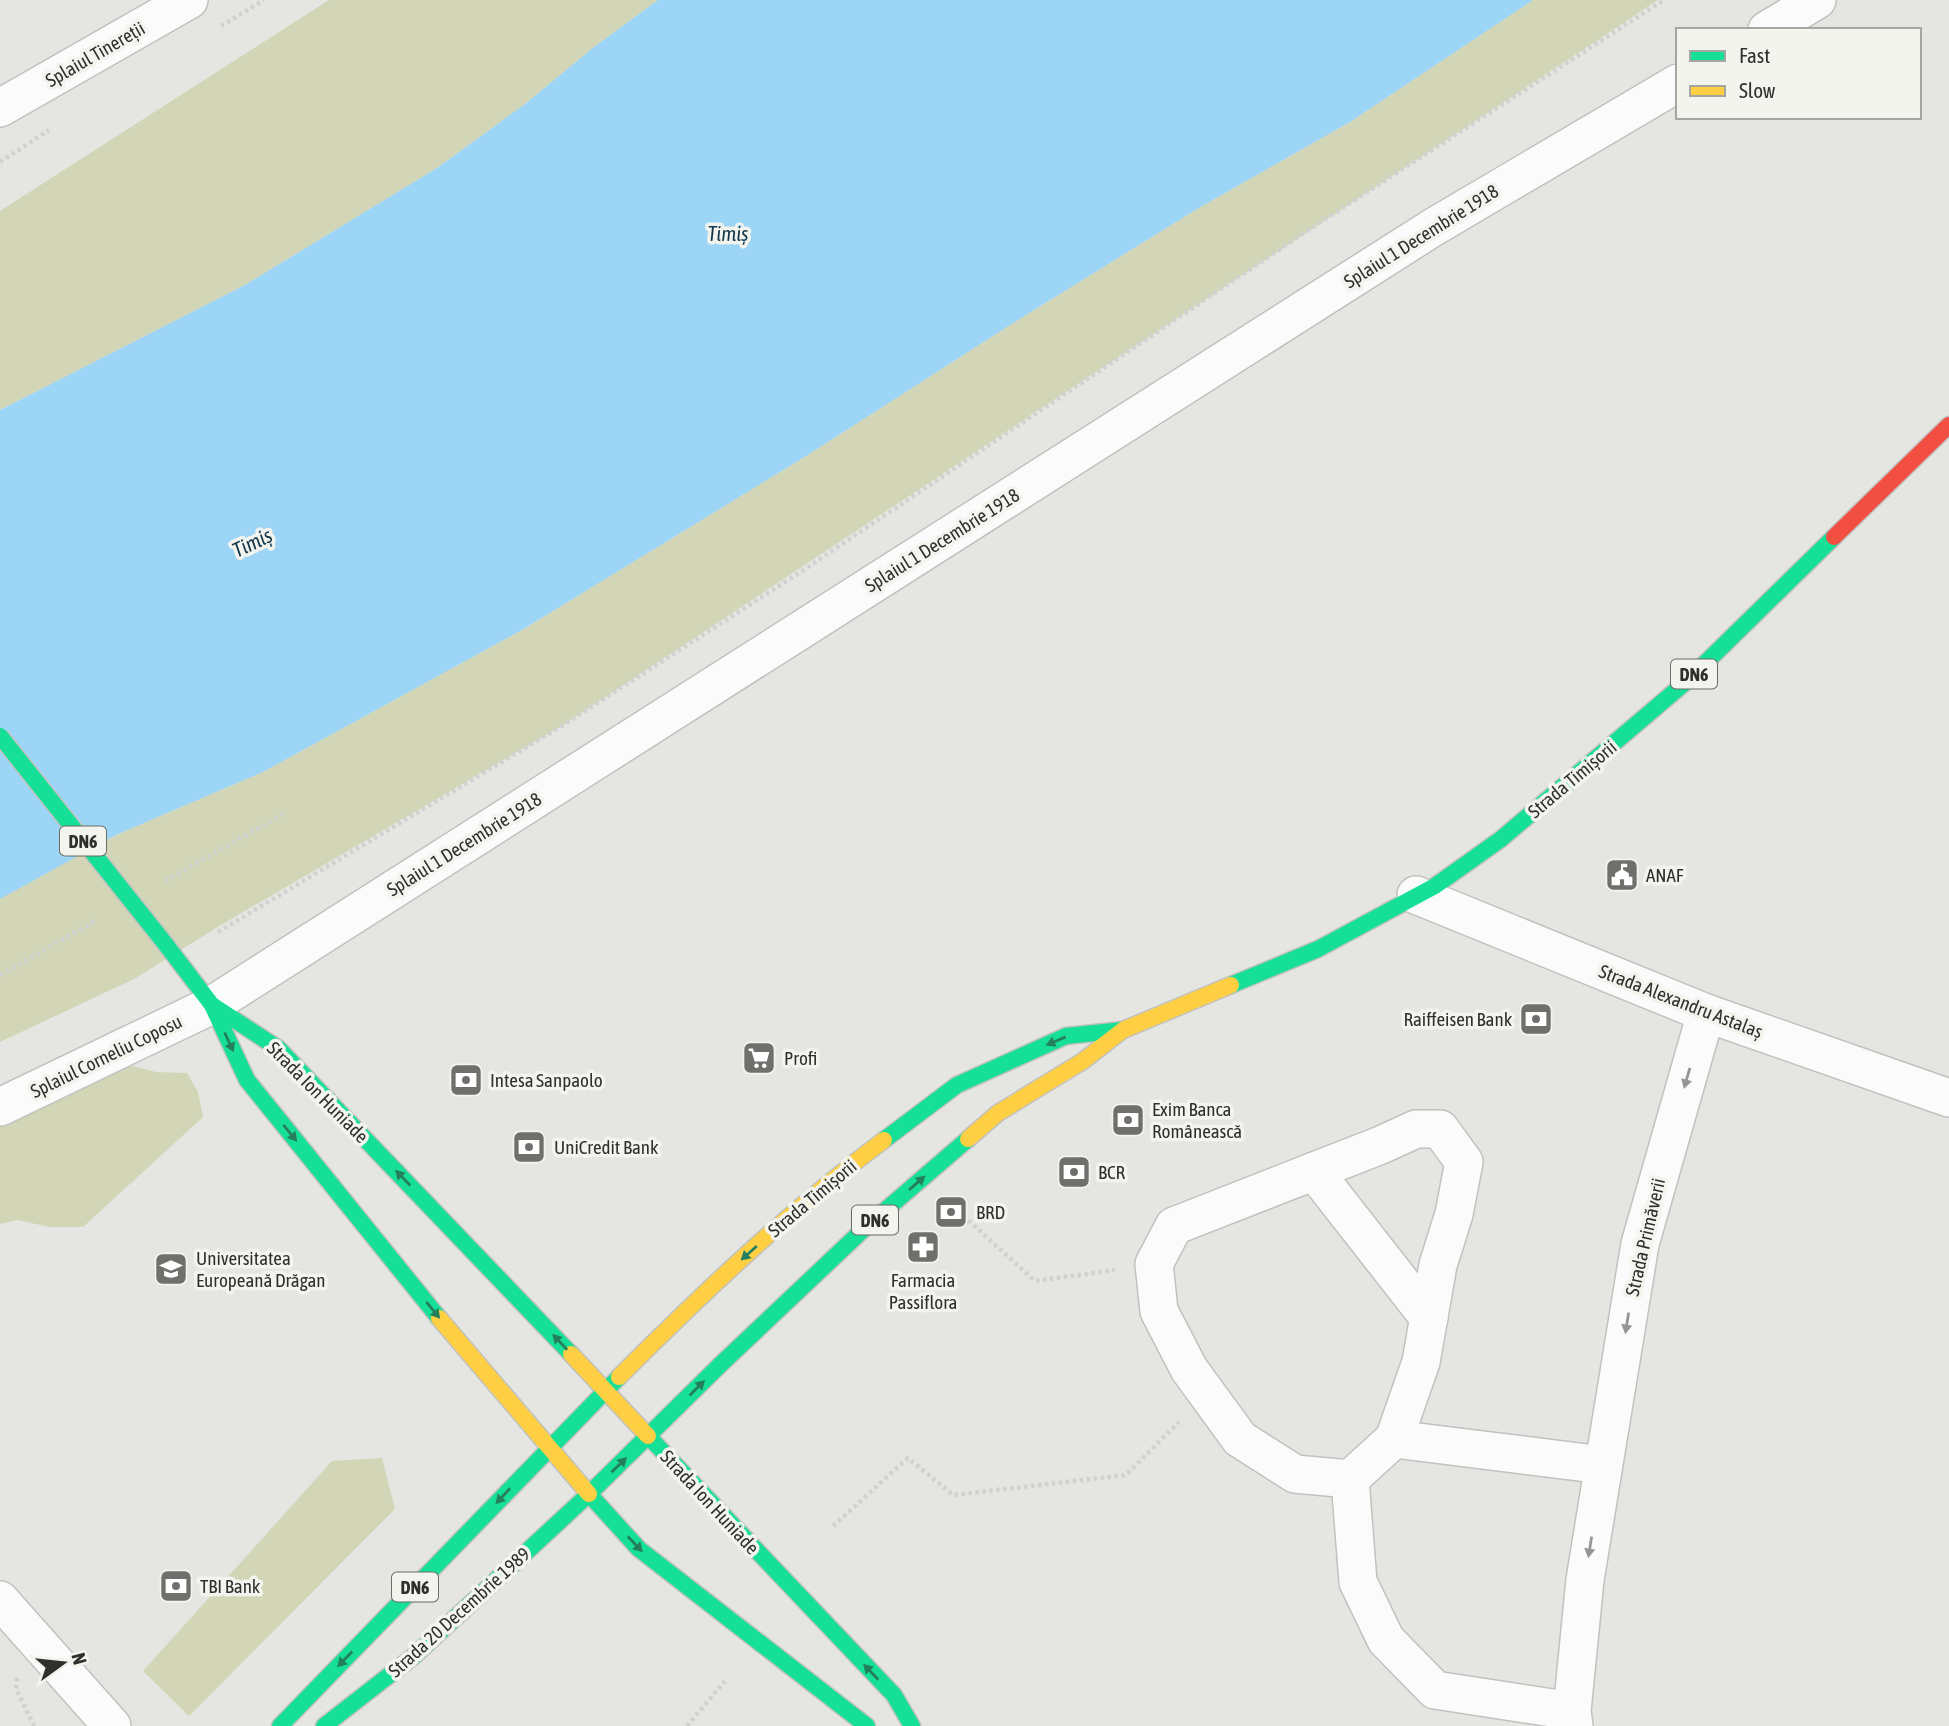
<svg xmlns="http://www.w3.org/2000/svg" width="1949" height="1726" font-family="'Asap Condensed',sans-serif">
	<rect width="100%" height="100%" fill="#e5e6e2"/>
	<!-- green -->
	<g fill="#d2d6b7">
		<path d="M329 0H658L594 47 525 104 437 168 245 285 0 410V211Z"/>
		<path d="M1533 0H1658L560 727 221 925 134 979 0 1042V899L6 895 116 835 263 772 522 630 803 458 1010 325 1197 209 1350 122Z"/>
		<path d="M113 1061 156 1072 187 1073 198 1092 203 1117 83 1227H50L17 1220 0 1224V1113Z"/>
		<path d="M382 1458 395 1509 189 1716 143 1671 332 1461Z"/>
	</g>
	<!-- water -->
	<path fill="#9dd5f6" d="M658 0H1533L1350 122 1197 209 1010 325 803 458 522 630 263 772 116 835 0 899V410L245 285 437 168 525 104 594 47Z"/>
	<g fill="none" stroke-linecap="round" stroke-linejoin="round">
		<defs>
			<g id="street">
				<path d="M1767 30 1817 0"/>
				<path d="M0 108 189 0"/>
				<path d="M1416 895 1706 1013 1949 1098"/>
				<path d="M0 1107 212 1005 1432 228 1678 83"/>
				<path d="M1416 1129H1440L1464 1162 1454 1214 1438 1265 1421 1362 1394 1439 1350 1479 1295 1474 1240 1439 1189 1369 1159 1311 1154 1264 1174 1226 1381 1145Z"/>
				<path d="M1314 1171 1429 1318"/>
				<path d="M1394 1439 1603 1465"/>
				<path d="M1350 1479 1358 1582 1386 1640 1435 1690 1572 1711"/>
				<path d="M0 1600 112 1726"/>
				<path d="M1574 1726 1572 1711 1585 1580 1640 1244 1706 1013"/>
			</g>
			<g id="fast">
				<path d="M167 946 212 1005 247 1080 439 1318"/>
				<path d="M1231 985 1318 949 1435 886 1501 839 1687 681 1834 537"/>
				<path d="M212 1005 279 1049 571 1354"/>
				<path d="M884 1140 957 1085 1066 1036 1123 1030"/>
				<path d="M648 1436 894 1695 912 1726"/>
				<path d="M589 1494 639 1549 867 1726"/>
				<path d="M280 1726 619 1377"/>
				<path d="M324 1726 414 1656 589 1494 720 1365 867 1226 968 1139"/>
			</g>
			<g id="slow">
				<path d="M968 1139 998 1113 1083 1061 1123 1030 1231 985"/>
				<path d="M439 1318 589 1494"/>
				<path d="M571 1354 648 1436"/>
				<path d="M619 1377C703 1293 789 1211 884 1140"/>
			</g>
			<path id="jam" d="M1834 537 1949 425"/>
		</defs>
		<!-- street casing -->
		<use href="#street" stroke="#c1c2bf" stroke-width="40"/>
		<!-- fast casing -->
		<use href="#fast" stroke="#c1c2bf" stroke-width="19"/>
		<!-- slow casing -->
		<use href="#slow" stroke="#c1c2bf" stroke-width="19"/>
		<!-- jam casing -->
		<use href="#jam" stroke="#c1c2bf" stroke-width="19"/>
		<!-- path -->
		<g stroke="#d1d1d0" stroke-width="4.5" stroke-dasharray="3.5 3.5" stroke-linecap="butt">
			<path d="M221 26 264 0"/>
			<path d="M0 162 49 130"/>
			<path d="M165 881 283 814"/>
			<path d="M218 932 560 727 802 571 1313 227 1664 0"/>
			<path d="M0 975 97 920"/>
			<path d="M958 1211 1035 1281 1115 1270"/>
			<path d="M833 1526 908 1458 953 1495 1126 1475 1179 1422"/>
			<path d="M17 1678 16 1689 34 1726"/>
			<path d="M687 1726 725 1681"/>
		</g>
		<!-- street -->
		<use href="#street" stroke="#fbfbfb" stroke-width="37"/>
		<!-- fast -->
		<use href="#fast" stroke="#16e098" stroke-width="16"/>
		<!-- slow -->
		<use href="#slow" stroke="#ffcf43" stroke-width="16"/>
		<!-- jam -->
		<use href="#jam" stroke="#f24e42" stroke-width="16"/>
		<defs>
			<path id="fast-bridge" d="M0 736 167 946"/>
		</defs>
		<!-- fast-bridge casing -->
		<use href="#fast-bridge" stroke="#c1c2bf" stroke-width="19" stroke-linecap="butt"/>
		<!-- fast-bridge -->
		<use href="#fast-bridge" stroke="#16e098" stroke-width="16"/>
	</g>
	<!-- one-way arrows -->
	<defs><path id="oneway-solid" d="M-6-.8H1V-3.2L6.5 0L1 3.2V.8H-6Z" transform="scale(1.75)"/></defs>
	<g fill="#247f5d">
		<use href="#oneway-solid" transform="translate(1056 1041) rotate(157)"/>
		<use href="#oneway-solid" transform="translate(229 1042) rotate(65)"/>
		<use href="#oneway-solid" transform="translate(290 1133) rotate(51)"/>
		<use href="#oneway-solid" transform="translate(403 1178) rotate(-134)"/>
		<use href="#oneway-solid" transform="translate(917 1183) rotate(-41)"/>
		<use href="#oneway-solid" transform="translate(749 1253) rotate(138)"/>
		<use href="#oneway-solid" transform="translate(433 1310) rotate(51)"/>
		<use href="#oneway-solid" transform="translate(560 1342) rotate(-133)"/>
		<use href="#oneway-solid" transform="translate(697 1388) rotate(-45)"/>
		<use href="#oneway-solid" transform="translate(619 1465) rotate(-44)"/>
		<use href="#oneway-solid" transform="translate(503 1496) rotate(133)"/>
		<use href="#oneway-solid" transform="translate(635 1544) rotate(46)"/>
		<use href="#oneway-solid" transform="translate(345 1659) rotate(134)"/>
		<use href="#oneway-solid" transform="translate(871 1672) rotate(-134)"/>
	</g>
	<g fill="#959594">
		<use href="#oneway-solid" transform="translate(1687 1078) rotate(106)"/>
		<use href="#oneway-solid" transform="translate(1627 1323) rotate(99)"/>
		<use href="#oneway-solid" transform="translate(1590 1547) rotate(99)"/>
	</g>
	<!-- icons -->
	<defs>
		<symbol id="civic-square" viewBox="-11 -11 22 22"><rect x="-9" y="-9" width="18" height="18" rx="4" fill="#6f6f6c" stroke="#f3f4ee"/><path d="M-.6-6.5H3V-4.5H.6V-3L4-1V1h2V6H-6V1h2V-1L-.6-3ZM-1.2 2.5V6h2.4V2.5Z" fill="#fff"/></symbol>
		<symbol id="bank-square" viewBox="-11 -11 22 22"><rect x="-9" y="-9" width="18" height="18" rx="4" fill="#6f6f6c" stroke="#f3f4ee"/><path d="M-6-4H6V4H-6ZM0-2.3a2.3 2.3 0 1 0 0 4.6a2.3 2.3 0 1 0 0-4.6Z" fill="#fff"/></symbol>
		<symbol id="supermarket-square" viewBox="-11 -11 22 22"><rect x="-9" y="-9" width="18" height="18" rx="4" fill="#6f6f6c" stroke="#f3f4ee"/><path d="M-6-5.5h2.5l.6 2H6L4.5 2H-2.5L-4.4-4H-6ZM-1.5 3.2a1.3 1.3 0 1 0 .1 0ZM3 3.2a1.3 1.3 0 1 0 .1 0Z" fill="#fff"/></symbol>
		<symbol id="pharmacy-square" viewBox="-11 -11 22 22"><rect x="-9" y="-9" width="18" height="18" rx="4" fill="#6f6f6c" stroke="#f3f4ee"/><path d="M-2-6h4v4h4v4h-4v4h-4v-4h-4v-4h4Z" fill="#fff"/></symbol>
		<symbol id="university-square" viewBox="-11 -11 22 22"><rect x="-9" y="-9" width="18" height="18" rx="4" fill="#6f6f6c" stroke="#f3f4ee"/><path d="M0-5L7-2L0 1L-7-2ZM-4 1L0 2.5L4 1V4Q0 6-4 4Z" fill="#fff"/></symbol>
	</defs>
	<g fill-rule="evenodd">
		<use href="#civic-square" x="1603" y="856" width="38" height="38"/>
		<use href="#bank-square" x="1517" y="1000" width="38" height="38"/>
		<use href="#supermarket-square" x="740" y="1039" width="38" height="38"/>
		<use href="#bank-square" x="447" y="1061" width="38" height="38"/>
		<use href="#bank-square" x="1109" y="1101" width="38" height="38"/>
		<use href="#bank-square" x="510" y="1128" width="38" height="38"/>
		<use href="#bank-square" x="1055" y="1153" width="38" height="38"/>
		<use href="#bank-square" x="932" y="1193" width="38" height="38"/>
		<use href="#pharmacy-square" x="904" y="1228" width="38" height="38"/>
		<use href="#university-square" x="152" y="1250" width="38" height="38"/>
		<use href="#bank-square" x="157" y="1567" width="38" height="38"/>
	</g>
	<g text-anchor="middle" dominant-baseline="central" stroke-width="7" stroke-linejoin="round" paint-order="stroke">
		<!-- shield labels -->
		<g fill="#f3f4ee" stroke="#6a6a67" stroke-width="2">
			<rect x="1671" y="659.5" width="46" height="29" rx="5"/>
			<rect x="60" y="826.5" width="46" height="29" rx="5"/>
			<rect x="852" y="1205.5" width="46" height="29" rx="5"/>
			<rect x="392" y="1572.5" width="46" height="29" rx="5"/>
		</g>
		<g font-size="18" font-weight="bold" fill="#2f2f2d">
			<text x="1694" y="674">DN6</text>
			<text x="83" y="841">DN6</text>
			<text x="875" y="1220">DN6</text>
			<text x="415" y="1587">DN6</text>
		</g>
		<!-- street labels -->
		<g font-size="19" fill="#2f2f2d" stroke="#f3f4ee">
			<text transform="translate(95 54) rotate(-30)">Splaiul Tinereții</text>
			<text transform="translate(1421 236) rotate(-32)">Splaiul 1 Decembrie 1918</text>
			<text transform="translate(942 540) rotate(-32)">Splaiul 1 Decembrie 1918</text>
			<text transform="translate(1572 779) rotate(-40)">Strada Timișorii</text>
			<text transform="translate(464 844) rotate(-32)">Splaiul 1 Decembrie 1918</text>
			<text transform="translate(1681 1001) rotate(21)">Strada Alexandru Astalaș</text>
			<text transform="translate(106 1056) rotate(-26)">Splaiul Corneliu Coposu</text>
			<text transform="translate(318 1092) rotate(45)">Strada Ion Huniade</text>
			<text transform="translate(812 1198) rotate(-40)">Strada Timișorii</text>
			<text transform="translate(1645 1237) rotate(-77)">Strada Primăverii</text>
			<text transform="translate(710 1502) rotate(47)">Strada Ion Huniade</text>
			<text transform="translate(459 1612) rotate(-42)">Strada 20 Decembrie 1989</text>
		</g>
		<!-- poi labels -->
		<g font-size="19" fill="#2f2f2d" stroke="#f3f4ee" text-anchor="start">
			<text x="1646" y="875">ANAF</text>
			<text x="1512" y="1019" text-anchor="end">Raiffeisen Bank</text>
			<text x="784" y="1058">Profi</text>
			<text x="490" y="1080">Intesa Sanpaolo</text>
			<text x="1152" y="1109">Exim Banca<tspan x="1152" dy="22">Românească</tspan></text>
			<text x="554" y="1147">UniCredit Bank</text>
			<text x="1098" y="1172">BCR</text>
			<text x="976" y="1212">BRD</text>
			<text x="196" y="1258">Universitatea<tspan x="196" dy="22">Europeană Drăgan</tspan></text>
			<text x="923" y="1280" text-anchor="middle">Farmacia<tspan x="923" dy="22">Passiflora</tspan></text>
			<text x="200" y="1586">TBI Bank</text>
		</g>
		<!-- water labels -->
		<g font-size="21" font-style="italic" fill="#14384b" stroke="#f3f4ee">
			<text x="728" y="233">Timiș</text>
			<text transform="translate(252 542) rotate(-25)">Timiș</text>
		</g>
	</g>
	<!-- legend -->
	<rect x="1676" y="28" width="245" height="91" fill="#f3f4ee" stroke="#a5a5a1" stroke-width="2"/>
	<rect x="1690" y="51" width="35" height="10" fill="#16e098" stroke="#a5a5a1" stroke-width="2"/>
	<text x="1739" y="63" font-size="21" fill="#2f2f2d">Fast</text>
	<rect x="1690" y="86" width="35" height="10" fill="#ffcf43" stroke="#a5a5a1" stroke-width="2"/>
	<text x="1739" y="98" font-size="21" fill="#2f2f2d">Slow</text>
	<!-- north arrow -->
	<g transform="translate(63 1663) rotate(75)" stroke="#f3f4ee" stroke-width="5" paint-order="stroke">
	<path d="M0-5L12 26L0 18L-12 26Z" fill="#2f2f2d"/>
	<text y="-10" font-size="19" font-weight="bold" text-anchor="middle" fill="#2f2f2d">N</text>
	</g>
</svg>
